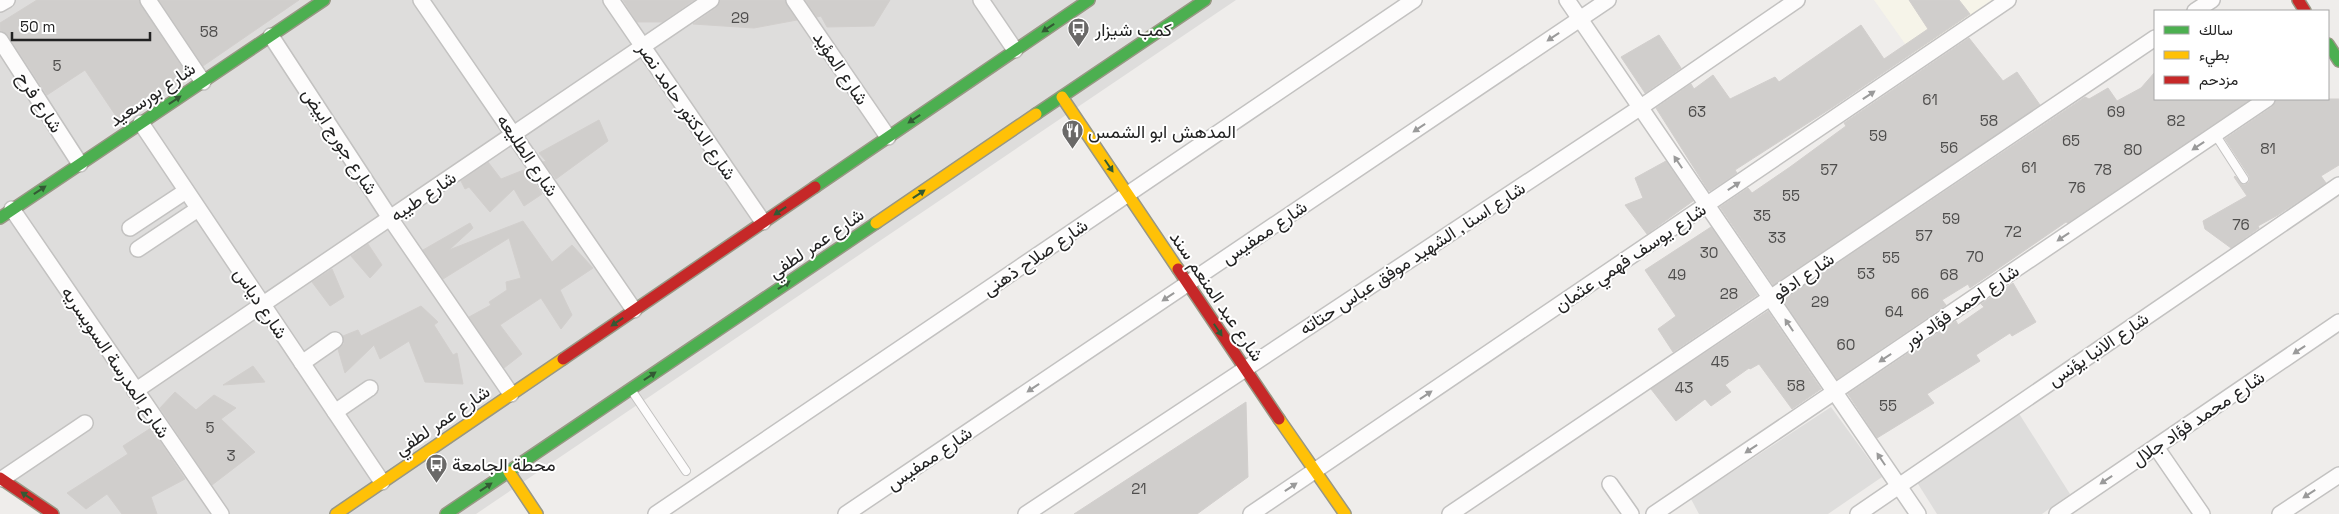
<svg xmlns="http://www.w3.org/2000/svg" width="2339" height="514" font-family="'Space Grotesk',Vazirmatn,sans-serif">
	<rect width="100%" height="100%" fill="#efedeb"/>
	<!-- built -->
	<g fill="#dedddc">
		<path d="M0 0H1236L476 514H60L0 473Z"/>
		<path d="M1831 407 1882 477 1828 514H1699L1691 499Z"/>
		<path d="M2018 412 2070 494 2042 514H1937L1913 476Z"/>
	</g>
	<!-- education -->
	<path fill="#f6f4e9" d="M1874 0H1995L1913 55Z"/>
	<!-- building -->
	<g fill="#d0cecc" stroke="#d2cfcd">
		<path d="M37 0H139L188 76 120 122 85 70 47 95 8 35 0 30V23Z"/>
		<path d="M159 0H299L203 66Z"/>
		<path d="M623 0H694L662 22H637Z"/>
		<path d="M720 0H785L797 20 754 28 693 24 716 8Z"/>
		<path d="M805 0H890L874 26 827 27 821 16 817 17Z"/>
		<path d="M1909 0H1959L1970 14 1833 107 1735 170 1737 173 1710 191 1708 190 1656 108 1691 84 1694 89 1713 75 1730 99 1775 77 1779 82 1861 25 1884 59 1928 29Z"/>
		<path d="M1659 35 1681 68 1645 93 1621 57Z"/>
		<path d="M1969 38 2003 81 2017 72 2040 105 1773 285 1720 207 1748 188 1752 193 1790 167 1846 126 1844 123Z"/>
		<path d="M2155 72V99H2251L2068 223 2066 222 1970 288 1968 284 1942 300 1946 305 1837 379 1783 300 2085 97 2089 99 2108 88 2117 101 2141 88Z"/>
		<path d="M2276 99H2339V165L2321 176 2326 183 2278 215 2258 226 2259 228 2231 248 2205 229 2203 221 2247 196 2234 177 2235 176 2244 185 2249 182V176L2225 139 2272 107Z"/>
		<path d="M599 120 608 141 556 179 543 162 546 161 539 153Z"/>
		<path d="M1666 161 1693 201 1647 234 1625 205 1643 198 1635 178Z"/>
		<path d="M488 162 501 179 526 169 542 194 524 206 514 189 490 212 469 187 465 189 461 181Z"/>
		<path d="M523 221 552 262 572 245 593 268 560 290 572 315 561 329 541 298 500 325 522 354 504 368 469 317 491 305 489 302 507 290 506 282 521 278 509 238 443 279 423 250 470 223 473 228 449 250Z"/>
		<path d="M1711 227 1757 295 1673 352 1658 329 1676 316 1645 270Z"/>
		<path d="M368 244 382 265 370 278 351 256Z"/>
		<path d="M332 269 344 297 330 306 312 282Z"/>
		<path d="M2013 283 2036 322 2012 336 2010 333 1976 355 1980 361 1927 394 1934 403 1877 438 1848 394 1956 321 1958 325 1984 307 1981 304Z"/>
		<path d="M421 306 438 322 434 325 453 355 457 353 463 384 425 382 409 341 380 359 374 345 345 373 338 349 344 344 343 336 358 330 361 336Z"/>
		<path d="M1768 311 1821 389 1792 409 1759 364 1750 369 1749 368 1725 385 1731 392 1711 406 1705 399 1676 421 1651 389Z"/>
		<path d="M253 366 265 382 223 385Z"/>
		<path d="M175 392 196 410 214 395 236 408 221 419 255 452 212 485 160 408Z"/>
		<path d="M1246 402 1248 477 1197 514H1074Z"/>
		<path d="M151 428 185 479 151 497 157 514H122L107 494 86 509 67 493 128 454 123 446Z"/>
	</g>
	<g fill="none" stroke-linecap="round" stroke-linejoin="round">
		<defs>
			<g id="lane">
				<path d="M2215 134 2244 179"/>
				<path d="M632 391 686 471"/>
			</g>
			<g id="street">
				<path d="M148 0 203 82"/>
				<path d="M421 0 634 310"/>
				<path d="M611 0 763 222"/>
				<path d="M794 0 888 137"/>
				<path d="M981 0 1015 50"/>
				<path d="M1567 0 1918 514"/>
				<path d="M0 4 7 0"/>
				<path d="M2195 11 2212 0"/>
				<path d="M271 36 390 218 511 394"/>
				<path d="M0 40 80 164"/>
				<path d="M141 123 382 482"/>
				<path d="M12 209 221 514"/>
				<path d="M130 228 186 191"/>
				<path d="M138 249 198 209"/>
				<path d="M302 363 335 340"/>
				<path d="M135 391 711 0"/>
				<path d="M335 412 370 388"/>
				<path d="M2156 447 2202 514"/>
				<path d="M2 479 85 423"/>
				<path d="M1610 484 1631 514"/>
				<path d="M656 514 1414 0"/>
				<path d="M846 514 1608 0"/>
				<path d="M1026 514 1641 107 1797 0"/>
				<path d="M1251 514 2008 0"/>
				<path d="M1450 514 2155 38"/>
				<path d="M1654 514 2267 99"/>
				<path d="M1858 514 2339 185"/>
				<path d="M2057 514 2339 322"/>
				<path d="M2280 514 2339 475"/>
			</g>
			<g id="fast">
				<path d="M2328 44 2339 61"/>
				<path d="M1036 114 1205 0"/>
				<path d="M815 187 1089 0"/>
				<path d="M0 218 324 0"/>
				<path d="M446 514 876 223"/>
			</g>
			<g id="slow">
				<path d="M1062 97 1178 269"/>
				<path d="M876 223 1036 114"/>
				<path d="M1279 419 1345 514"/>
				<path d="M509 472 537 514"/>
				<path d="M336 514 563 359"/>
			</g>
			<g id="jam">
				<path d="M2298 0 2305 11"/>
				<path d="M1178 269 1279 419"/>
				<path d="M563 359 815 187"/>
				<path d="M0 478 53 514"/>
			</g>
		</defs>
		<!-- lane casing -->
		<use href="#lane" stroke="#c3c2c1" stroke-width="10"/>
		<!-- street casing -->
		<use href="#street" stroke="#c3c2c1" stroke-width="18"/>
		<!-- fast casing -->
		<use href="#fast" stroke="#989784" stroke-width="14"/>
		<!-- slow casing -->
		<use href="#slow" stroke="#989784" stroke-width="14"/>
		<!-- jam casing -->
		<use href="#jam" stroke="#989784" stroke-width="14"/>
		<!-- lane -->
		<use href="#lane" stroke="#fdfcfc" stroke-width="8"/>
		<!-- street -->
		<use href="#street" stroke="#fdfcfc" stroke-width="15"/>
		<!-- fast -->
		<use href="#fast" stroke="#4caf50" stroke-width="11"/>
		<!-- slow -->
		<use href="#slow" stroke="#ffc107" stroke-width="11"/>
		<!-- jam -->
		<use href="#jam" stroke="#c62828" stroke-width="11"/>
	</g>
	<!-- one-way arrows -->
	<defs><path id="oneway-solid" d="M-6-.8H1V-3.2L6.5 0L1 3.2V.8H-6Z" transform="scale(1.25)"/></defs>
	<g fill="#335a34">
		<use href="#oneway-solid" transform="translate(1048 28) rotate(146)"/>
		<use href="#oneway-solid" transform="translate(175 100) rotate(-34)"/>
		<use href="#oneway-solid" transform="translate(914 119) rotate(146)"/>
		<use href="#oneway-solid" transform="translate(1109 166) rotate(56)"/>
		<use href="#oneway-solid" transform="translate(40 190) rotate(-34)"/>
		<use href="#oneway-solid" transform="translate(919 194) rotate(-34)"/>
		<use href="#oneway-solid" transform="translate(780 211) rotate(146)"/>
		<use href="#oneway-solid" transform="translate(784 285) rotate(-34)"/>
		<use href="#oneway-solid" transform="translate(617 322) rotate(146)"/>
		<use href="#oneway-solid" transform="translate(1218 330) rotate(56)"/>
		<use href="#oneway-solid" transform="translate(650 376) rotate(-34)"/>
		<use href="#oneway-solid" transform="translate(486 487) rotate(-34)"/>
		<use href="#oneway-solid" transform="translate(27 496) rotate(-146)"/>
	</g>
	<g fill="#9a9a9a">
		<use href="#oneway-solid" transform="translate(1553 37) rotate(146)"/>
		<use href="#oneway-solid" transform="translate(1869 95) rotate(-34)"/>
		<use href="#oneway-solid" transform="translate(1419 128) rotate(146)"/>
		<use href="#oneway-solid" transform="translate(2198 146) rotate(146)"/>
		<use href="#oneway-solid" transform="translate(1678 162) rotate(-124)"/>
		<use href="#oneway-solid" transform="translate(1734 186) rotate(-34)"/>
		<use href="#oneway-solid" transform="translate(2063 237) rotate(146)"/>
		<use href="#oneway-solid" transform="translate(1168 297) rotate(146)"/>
		<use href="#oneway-solid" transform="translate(1789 325) rotate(-124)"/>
		<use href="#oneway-solid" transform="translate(2299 350) rotate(146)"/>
		<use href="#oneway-solid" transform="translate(1885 358) rotate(146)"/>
		<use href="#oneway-solid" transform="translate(1033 388) rotate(146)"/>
		<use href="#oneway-solid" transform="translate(1426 395) rotate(-34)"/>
		<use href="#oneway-solid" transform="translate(1751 449) rotate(146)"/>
		<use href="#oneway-solid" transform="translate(1881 459) rotate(-124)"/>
		<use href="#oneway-solid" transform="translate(2106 480) rotate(146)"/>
		<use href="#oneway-solid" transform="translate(1291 487) rotate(-34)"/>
		<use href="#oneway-solid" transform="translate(2309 494) rotate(147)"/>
	</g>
	<!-- icons -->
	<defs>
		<symbol id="bus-pin" viewBox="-11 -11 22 30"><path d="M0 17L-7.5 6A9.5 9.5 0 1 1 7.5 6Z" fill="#6a6968" stroke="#fff"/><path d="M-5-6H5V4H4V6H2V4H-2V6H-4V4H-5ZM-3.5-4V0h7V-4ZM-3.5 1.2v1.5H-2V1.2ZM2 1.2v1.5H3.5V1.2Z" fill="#fff"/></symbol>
		<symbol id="restaurant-pin" viewBox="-11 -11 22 30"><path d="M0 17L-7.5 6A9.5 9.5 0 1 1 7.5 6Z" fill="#6a6968" stroke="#fff"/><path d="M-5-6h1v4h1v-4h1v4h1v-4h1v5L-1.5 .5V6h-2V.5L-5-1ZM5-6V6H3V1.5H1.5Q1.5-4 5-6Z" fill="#fff"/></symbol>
	</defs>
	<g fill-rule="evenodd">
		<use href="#bus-pin" x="1066" y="16" width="25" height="34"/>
		<use href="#restaurant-pin" x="1060" y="118" width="25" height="34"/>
		<use href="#bus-pin" x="424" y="452" width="25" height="34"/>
	</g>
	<g text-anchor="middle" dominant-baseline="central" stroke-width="4" stroke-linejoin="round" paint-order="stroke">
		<!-- number labels -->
		<g font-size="15" fill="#4e4d4c">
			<text x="740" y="17">29</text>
			<text x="209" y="31">58</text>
			<text x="57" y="65">5</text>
			<text x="1930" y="99">61</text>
			<text x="1697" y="111">63</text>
			<text x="2116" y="111">69</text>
			<text x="1989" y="120">58</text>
			<text x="2176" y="120">82</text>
			<text x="1878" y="135">59</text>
			<text x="2071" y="140">65</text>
			<text x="1949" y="147">56</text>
			<text x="2268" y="148">81</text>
			<text x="2133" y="149">80</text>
			<text x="2029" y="167">61</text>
			<text x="1829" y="169">57</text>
			<text x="2103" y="169">78</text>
			<text x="2077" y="187">76</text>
			<text x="1791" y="195">55</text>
			<text x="1762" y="215">35</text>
			<text x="1951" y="218">59</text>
			<text x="2241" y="224">76</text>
			<text x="2013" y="231">72</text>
			<text x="1924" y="235">57</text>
			<text x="1777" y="237">33</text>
			<text x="1709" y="252">30</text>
			<text x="1975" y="256">70</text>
			<text x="1891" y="257">55</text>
			<text x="1866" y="273">53</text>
			<text x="1677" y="274">49</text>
			<text x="1949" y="274">68</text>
			<text x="1729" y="293">28</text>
			<text x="1920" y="293">66</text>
			<text x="1820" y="301">29</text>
			<text x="1894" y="311">64</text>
			<text x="1846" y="344">60</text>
			<text x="1720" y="361">45</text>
			<text x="1796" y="385">58</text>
			<text x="1684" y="387">43</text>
			<text x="1888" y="405">55</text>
			<text x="210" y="427">5</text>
			<text x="231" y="455">3</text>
			<text x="1139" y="488">21</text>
		</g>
		<!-- poi labels -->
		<g font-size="18" fill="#222" stroke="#fff" text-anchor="start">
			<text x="1095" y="29">كمب شيزار</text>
			<text x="1088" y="131">المدهش ابو الشمس</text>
			<text x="452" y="464">محطة الجامعة</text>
		</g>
		<!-- street labels -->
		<g font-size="18" fill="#222" stroke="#fff">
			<text transform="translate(841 68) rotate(56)">شارع المؤيد</text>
			<text transform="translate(152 94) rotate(-34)">شارع بورسعيد</text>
			<text transform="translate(40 102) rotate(57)">شارع فرح</text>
			<text transform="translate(687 111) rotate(56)">شارع الدكتور حامد نصر</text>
			<text transform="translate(340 141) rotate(57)">شارع جورج ابيض</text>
			<text transform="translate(528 155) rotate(56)">شارع الطليعه</text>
			<text transform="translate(423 196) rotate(-34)">شارع طيبه</text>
			<text transform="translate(1264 232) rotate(-34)">شارع ممفيس</text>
			<text transform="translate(816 243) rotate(-34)">شارع عمر لطفي</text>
			<text transform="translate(1035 257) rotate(-34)">شارع صلاح ذهنى</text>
			<text transform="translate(1630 257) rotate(-34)">شارع يوسف فهمي عثمان</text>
			<text transform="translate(1412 258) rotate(-33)">شارع اسنا , الشهيد موفق عباس حتاته</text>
			<text transform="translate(1803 276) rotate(-34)">شارع ادفو</text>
			<text transform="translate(1217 296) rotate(56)">شارع عبد المنعم سند</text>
			<text transform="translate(261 303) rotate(56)">شارع دياس</text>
			<text transform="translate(1961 306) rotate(-34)">شارع احمد فؤاد نور</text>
			<text transform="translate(2098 349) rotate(-34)">شارع الانبا يؤنس</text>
			<text transform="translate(116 362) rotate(56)">شارع المدرسة السويسريه</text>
			<text transform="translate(2198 418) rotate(-34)">شارع محمد فؤاد جلال</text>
			<text transform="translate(442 420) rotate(-34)">شارع عمر لطفي</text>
			<text transform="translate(929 458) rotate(-34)">شارع ممفيس</text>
		</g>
	</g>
	<!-- legend -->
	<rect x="2154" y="10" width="175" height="90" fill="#ffffff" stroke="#a7a7a7"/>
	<rect x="2164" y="26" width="25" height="8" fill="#4caf50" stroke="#a7a7a7"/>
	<text x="2199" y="35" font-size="15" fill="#222222">سالك</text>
	<rect x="2164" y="51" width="25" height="8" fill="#ffc107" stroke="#a7a7a7"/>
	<text x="2199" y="60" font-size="15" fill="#222222">بطيء</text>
	<rect x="2164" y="76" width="25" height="8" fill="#c62828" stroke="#a7a7a7"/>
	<text x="2199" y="85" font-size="15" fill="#222222">مزدحم</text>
	<!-- scale -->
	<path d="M12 32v8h138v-8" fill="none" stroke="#222222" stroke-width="2.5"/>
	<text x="20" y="32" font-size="15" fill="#222222" stroke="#ffffff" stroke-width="4" paint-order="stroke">50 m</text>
</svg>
